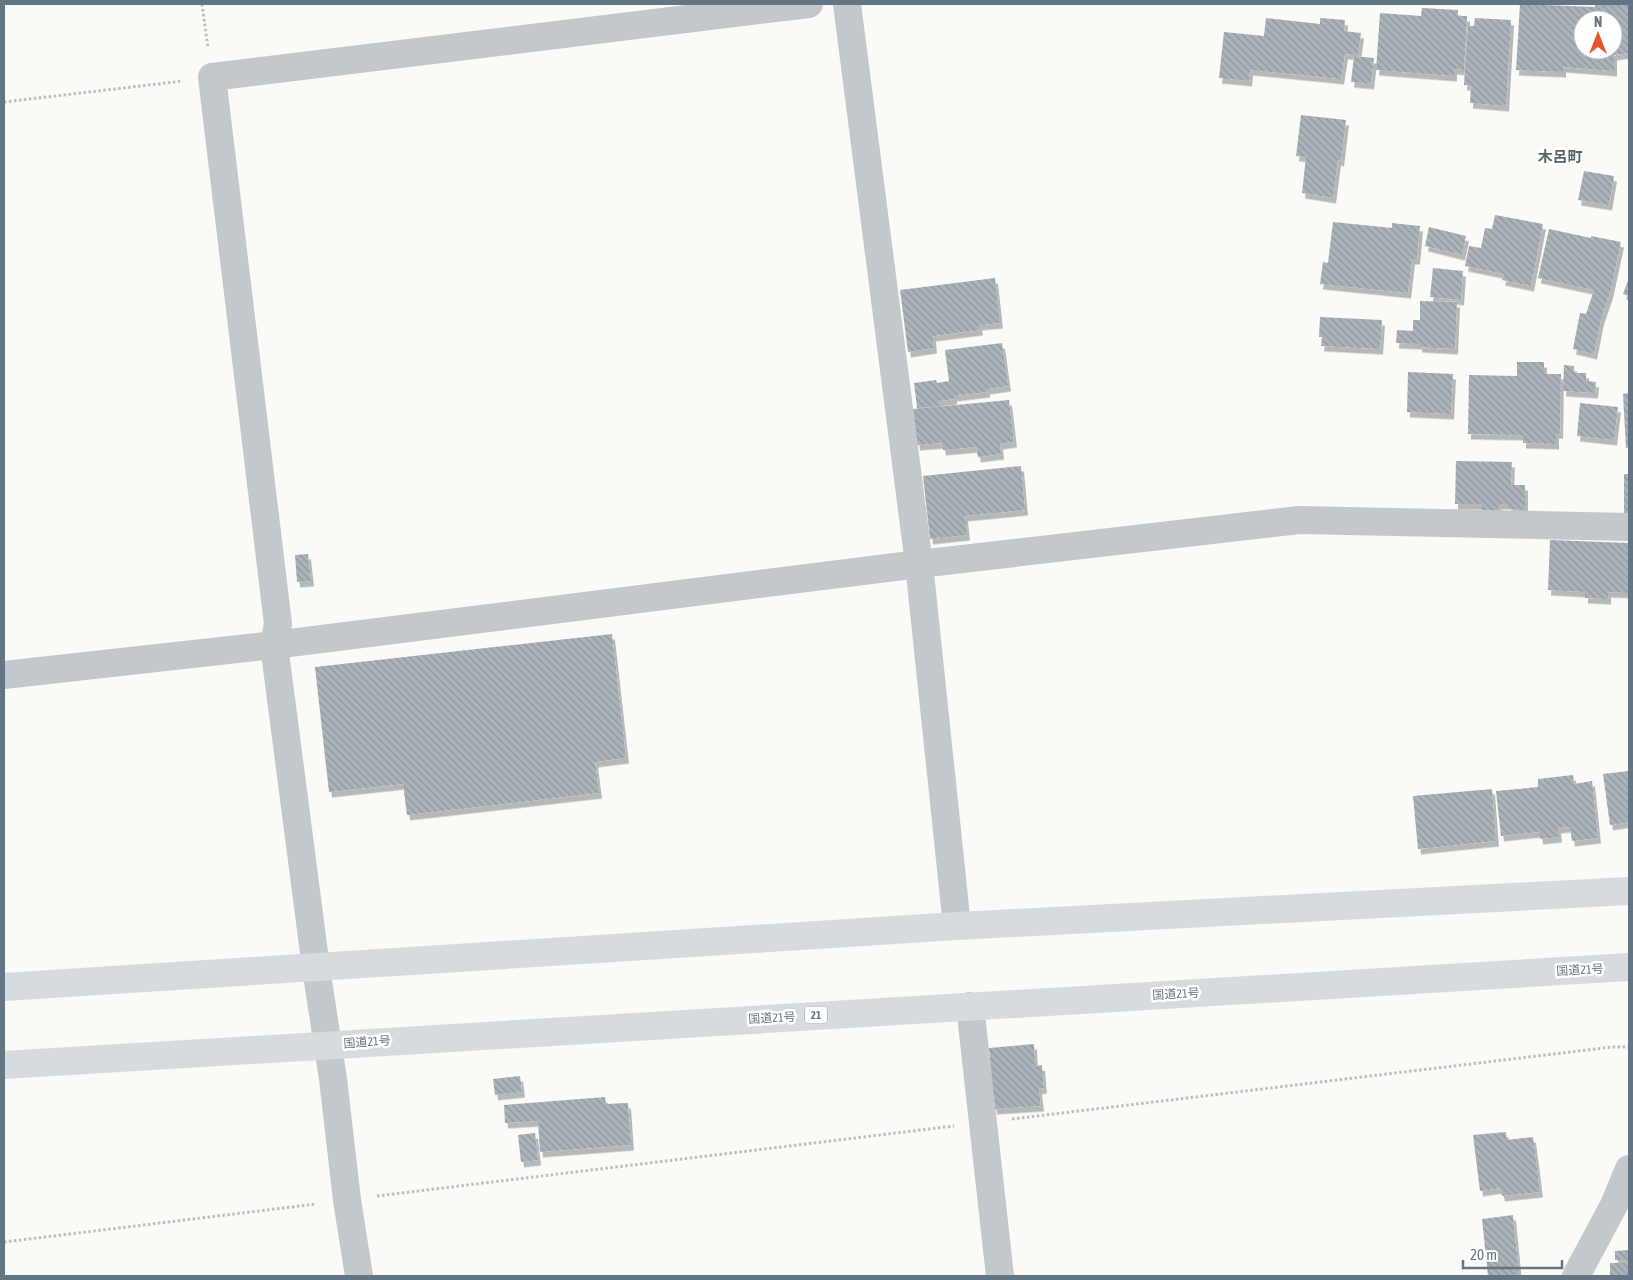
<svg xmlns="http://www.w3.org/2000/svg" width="1633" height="1280" viewBox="0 0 1633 1280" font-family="'Asap Condensed','Noto Sans JP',sans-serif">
<defs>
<pattern id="building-back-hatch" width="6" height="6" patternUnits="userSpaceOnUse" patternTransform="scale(1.25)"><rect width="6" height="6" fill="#aab3b9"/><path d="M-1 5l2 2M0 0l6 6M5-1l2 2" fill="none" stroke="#8e969c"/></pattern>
<filter id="shadow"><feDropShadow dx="3" dy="5.5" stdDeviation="0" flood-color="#0004"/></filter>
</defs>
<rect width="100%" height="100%" fill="#fafaf7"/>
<path fill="url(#building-back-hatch)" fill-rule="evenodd" filter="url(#shadow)" d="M1520,4L1595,7V4H1629V53L1614,55V71L1563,67V72L1516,70ZM1583,20H1613V50H1583Z
M1422,8L1458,10V16H1467L1464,70L1454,69V76L1376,70L1380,13L1421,16Z
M1266,18L1320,24V18L1345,20L1344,31L1361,33L1358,55L1345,54L1341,79L1250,70L1249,81L1219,78L1224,32L1264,36Z
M1475,18L1511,20L1506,106L1470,103L1471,85H1464L1468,26H1474Z
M1354,56L1374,58L1371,84L1351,82Z
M1301,115L1346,120L1341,161L1338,160L1333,198L1302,193L1306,157L1296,156Z
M1584,171L1614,176L1609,205L1578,200Z
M1495,215L1543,224L1531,286L1502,280L1504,274L1465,266L1469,246L1481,248L1485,228L1492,229Z
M1333,222L1392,228V223L1420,226L1417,259H1412L1408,293L1320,284L1323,262L1328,263Z
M1429,227L1466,236L1462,255L1425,246Z
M1549,229L1591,238V236L1621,242L1610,293L1601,319L1594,354L1573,349L1580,313L1586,314L1594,290L1538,278Z
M1433,268L1463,271L1461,300L1430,297Z
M995,278L1000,323L979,325L980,330L933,336L934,348L908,352L900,290Z
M1629,278V296L1623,294Z
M1420,301L1457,302L1455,349L1419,347V344L1396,343L1397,330L1413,331V320H1420Z
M1320,317L1382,320L1380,349L1321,346L1322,337H1319Z
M1002,343L1008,386L987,389V392L954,396V399L939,401L940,406L917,408L914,383L936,380L937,383L949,381L945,350Z
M1517,362H1544V374H1561L1560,433H1556V444L1523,443V435L1468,434L1469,375L1517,376Z
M1564,365L1574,366V373H1586V381L1596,382L1595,393L1563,391Z
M1408,372L1453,374L1451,414L1407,412Z
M1629,393V447L1626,448L1623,394Z
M1009,400L1014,442L1000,444L1001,454L978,457L976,447L943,450L942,443L917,445L913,409Z
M1580,403L1618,407L1614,440L1577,436Z
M1456,461L1512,462L1511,485H1525V510L1508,509V504H1498V510H1482V504H1455Z
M1021,466L1025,510L965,516L967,535L930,539L923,476Z
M1624,474H1629V517H1624Z
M1550,540L1629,543V593L1608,592V599L1585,598V592L1548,590Z
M308,554L311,581L297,582L295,555Z
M612,634L626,758L595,762L599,793L407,815L403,784L329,792L315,667Z
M1629,771V822L1610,825L1603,774Z
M1573,775L1574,784L1592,781L1598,838L1572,841L1570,827L1558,828L1559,837L1540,839L1539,832L1501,836L1496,791L1538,787V779Z
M1492,789L1496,841L1418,849L1413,796Z
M1034,1044L1035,1066L1042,1065L1044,1088L1039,1089L1041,1106L994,1109L989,1048Z
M520,1076L522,1092L495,1095L493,1079Z
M605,1097L606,1104L628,1103L631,1145L540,1152L538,1121L505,1123L504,1105Z
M1506,1132L1507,1140L1533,1137L1540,1192L1502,1196L1500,1188L1480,1191L1473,1135Z
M535,1133L538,1160L521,1162L518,1135Z
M1513,1215L1519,1276H1488L1482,1219Z
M1629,1250V1260H1615V1251Z
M1610,1263H1629V1276H1610Z"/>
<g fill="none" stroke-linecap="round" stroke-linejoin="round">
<path stroke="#bbbfc2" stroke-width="3" stroke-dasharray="2.5 2.5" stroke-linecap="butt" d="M202,4L208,48
M4,102L183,81
M1012,1119L1612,1047H1629
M377,1196L954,1126
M4,1242L316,1204"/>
<path stroke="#c3c8cc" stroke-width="28" d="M847,4L919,564L957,926
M4,675L274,645L919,564L1299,520L1629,527
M970,1006L1000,1276
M359,1276L347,1200L333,1079L316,968L274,645L278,624L212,77L809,4
M1576,1276L1614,1205L1629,1169"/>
<path stroke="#d6dbdf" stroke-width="28" d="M4,987L957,926L1629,891
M4,1065L1629,967"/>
</g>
<g text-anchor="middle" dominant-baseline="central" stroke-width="5" stroke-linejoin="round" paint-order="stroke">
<rect fill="#fff" stroke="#929fa8" stroke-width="1" x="805" y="1006.5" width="22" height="17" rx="4"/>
<g font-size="11" font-weight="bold" fill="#647683">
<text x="816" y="1015">21</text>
</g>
<g font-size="12" fill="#647683" stroke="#fff">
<text transform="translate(1580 970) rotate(-3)">国道21号</text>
<text transform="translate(1176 994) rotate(-3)">国道21号</text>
<text transform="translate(772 1018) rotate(-3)">国道21号</text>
<text transform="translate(367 1042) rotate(-4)">国道21号</text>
</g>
<g font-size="15" font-weight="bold" fill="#56646e" stroke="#fff">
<text x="1560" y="156">木呂町</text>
</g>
</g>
<rect width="1633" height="1280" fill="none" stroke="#647683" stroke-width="10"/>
<g transform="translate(1598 35)"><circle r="24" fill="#ffffff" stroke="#c1c8cd"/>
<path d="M0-4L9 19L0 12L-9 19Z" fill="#e5542c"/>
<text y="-8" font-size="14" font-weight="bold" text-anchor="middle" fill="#647683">N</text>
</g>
<path d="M1463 1260v8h99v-8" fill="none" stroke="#647683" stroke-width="2.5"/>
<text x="1470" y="1260" font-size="15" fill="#647683" stroke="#ffffff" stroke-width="4" paint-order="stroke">20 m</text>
</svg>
